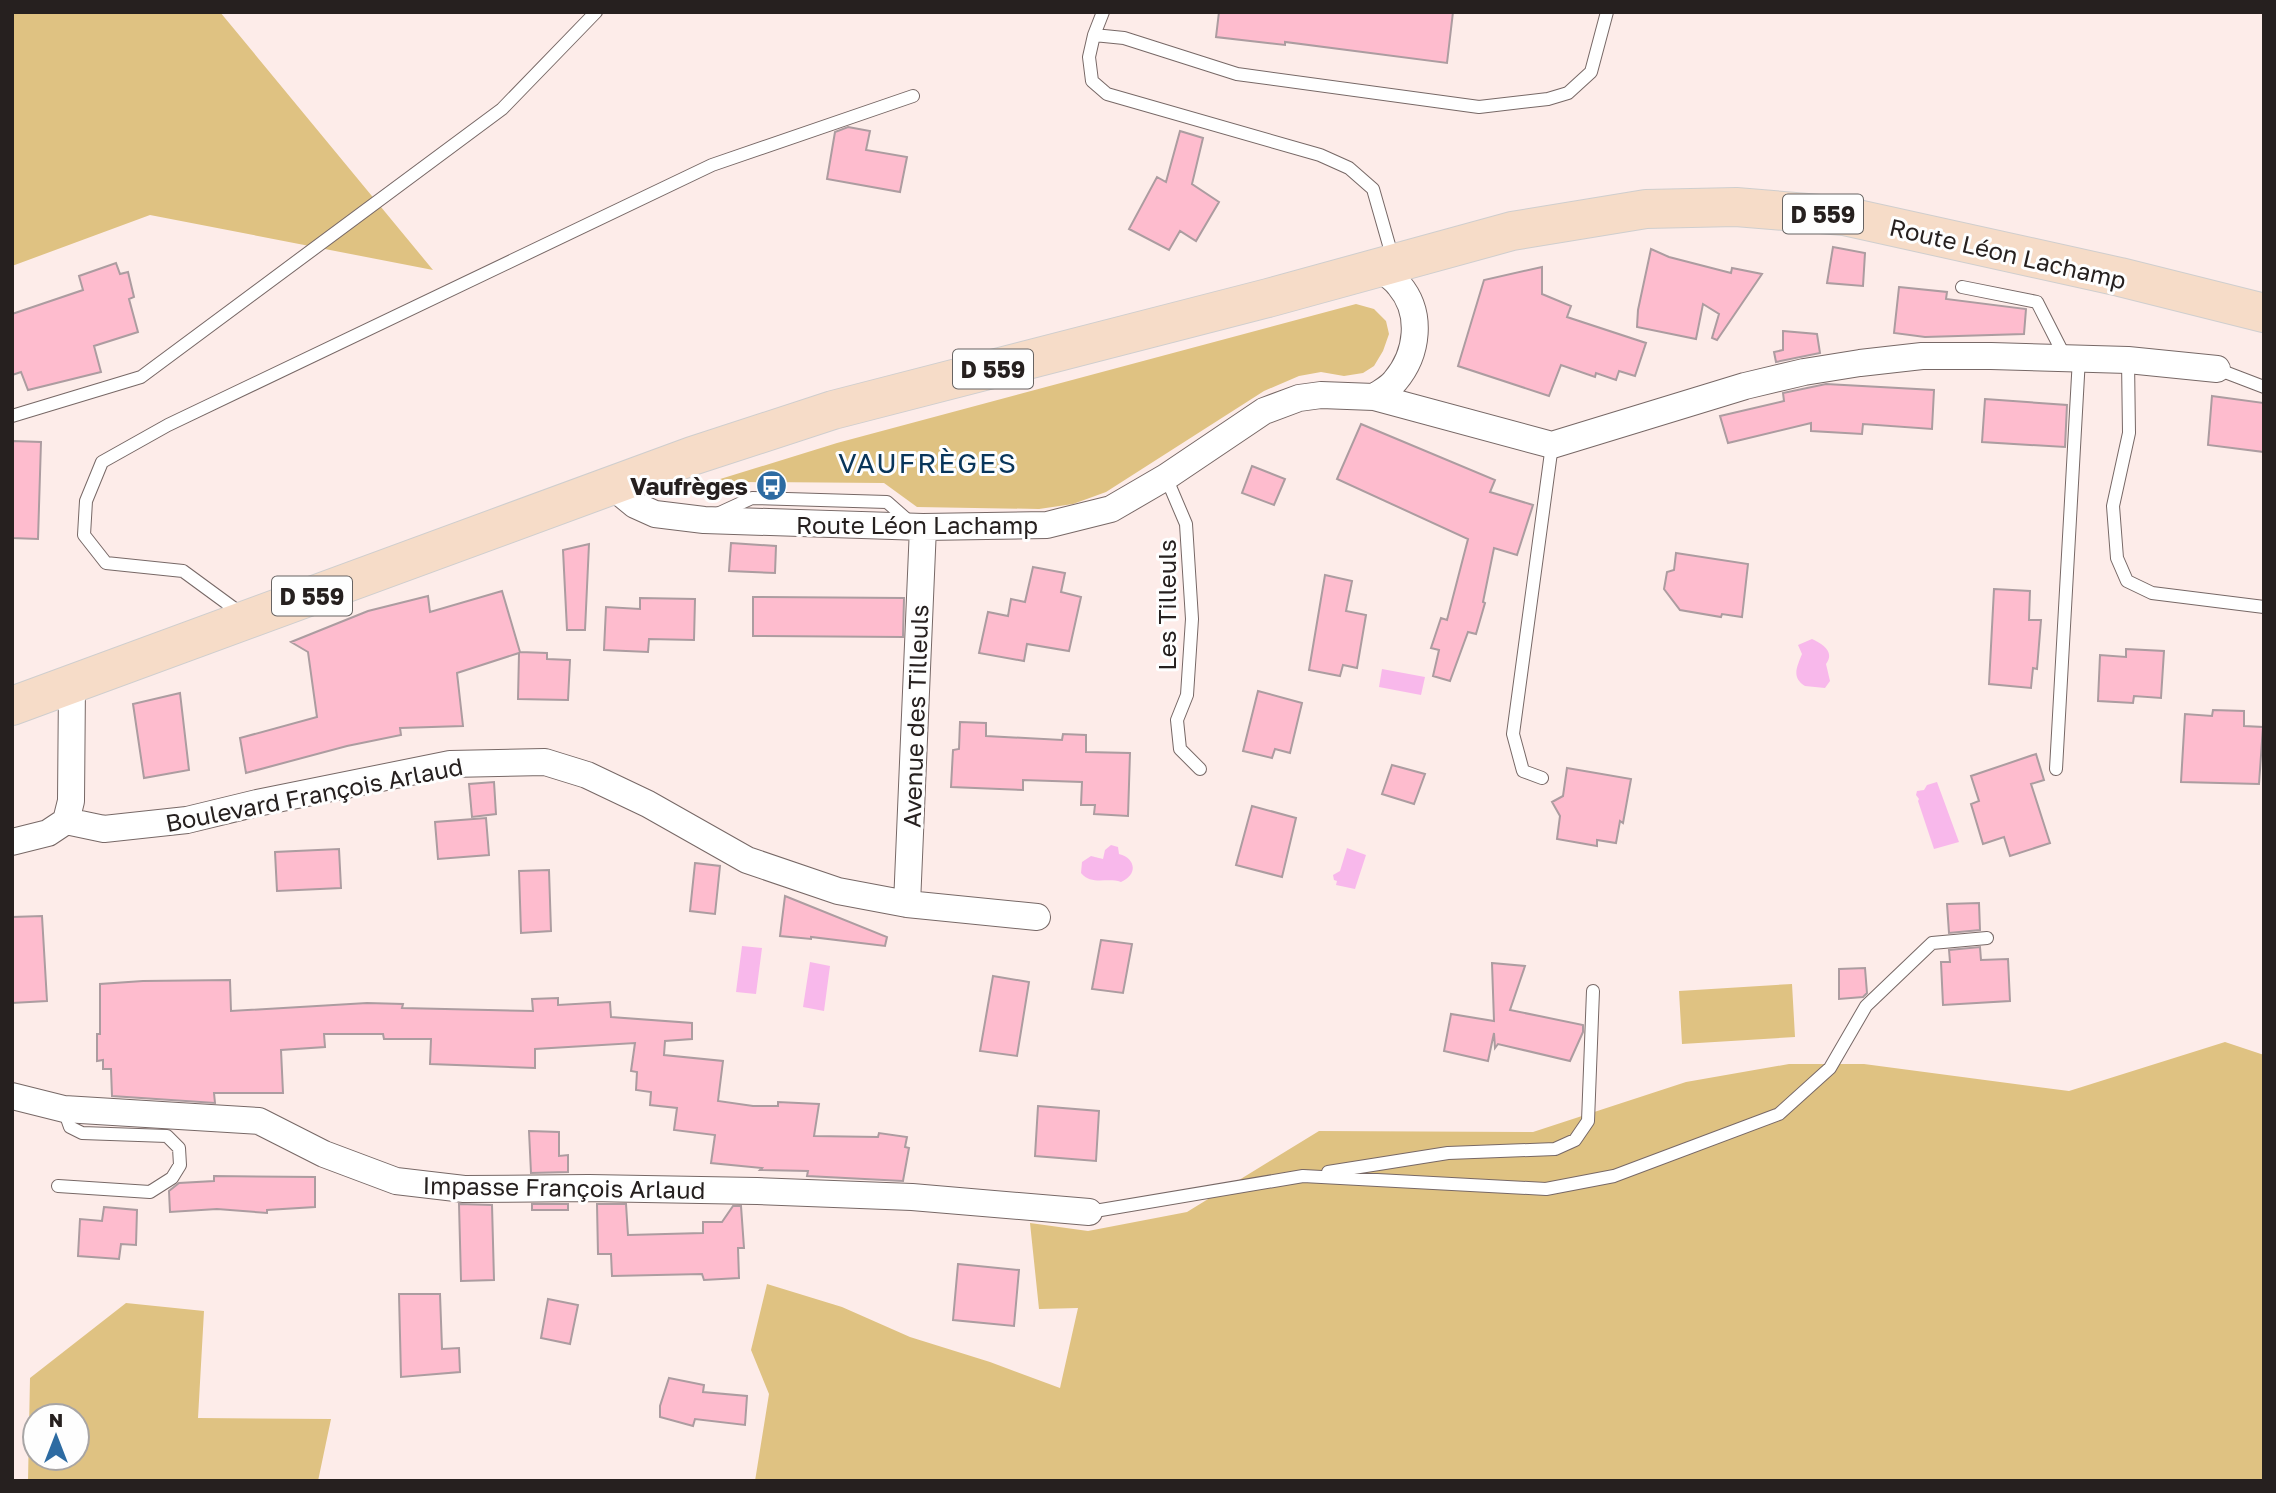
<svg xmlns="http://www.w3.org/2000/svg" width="2276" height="1493" viewBox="0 0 2276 1493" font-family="'Golos Text',sans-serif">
<rect width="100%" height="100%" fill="#fdece9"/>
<path fill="#dfc282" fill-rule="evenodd" d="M12,12H220L433,270L150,215L12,266Z
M1356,304L1374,309L1386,321L1389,334L1383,351L1374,366L1363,373L1344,376L1321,372L1299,376L1264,391L1106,492L1073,504L1039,509L917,507L884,483L745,482L713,490L710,485L717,480L837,443Z
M1792,984L1795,1037L1682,1044L1679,991Z
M2225,1042L2264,1055V1481H755L769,1394L751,1350L767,1284L842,1307L910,1337L990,1362L1060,1388L1078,1308L1039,1309L1030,1223L1088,1231L1187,1212L1319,1131L1533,1132L1686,1082L1789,1064H1864L2069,1091Z
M126,1303L204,1311L198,1418L331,1419L318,1481H28L30,1378ZM77,1416V1458H35V1416Z"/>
<path fill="#f8b8eb" d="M1812,639C1823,644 1835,652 1826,664L1830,681L1825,688L1805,686C1791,677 1797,667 1802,654L1798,645Z
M1382,669L1425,677L1421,695L1379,687Z
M1937,782L1959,842L1934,849L1918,801L1919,799L1916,795L1917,791L1924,790L1927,785Z
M1111,845L1118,847L1119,854C1136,858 1138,875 1121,882C1107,877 1092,886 1081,873L1082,862L1091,856L1103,859L1105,850Z
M1347,848L1366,855L1355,889L1336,885L1337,881L1334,880L1333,875L1340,871Z
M742,946L762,948L756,994L736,992Z
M810,962L830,966L824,1011L803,1007Z"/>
<path fill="#febcce" stroke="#ac9ca0" stroke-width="2" d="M1219,12H1453L1447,63L1285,42V45L1216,37Z
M848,127L870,131L866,150L907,157L900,192L827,179L835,132Z
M1180,131L1203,138L1192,184L1219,202L1196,241L1180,231L1169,250L1129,229L1157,177L1166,182Z
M1833,247L1865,253L1863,286L1827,283Z
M1651,249L1669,257L1731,273L1732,268L1762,274L1717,340L1712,338L1719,314L1703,304L1696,339L1637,327L1638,310Z
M116,263L120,274L128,272L134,297L129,299L138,332L94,346L101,372L28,390L21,372L12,375V314L83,290L79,276Z
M1542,267V294L1571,306L1567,317L1646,343L1635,376L1619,371L1616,380L1596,373L1595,377L1561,365L1549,396L1458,366L1484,280Z
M1899,287L1947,292L1946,299L2026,309L2024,334L1925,337L1894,333Z
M1783,331L1817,334L1820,353L1776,362L1774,352L1783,350Z
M1826,384L1934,390L1932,429L1863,424L1862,434L1811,431V423L1728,443L1720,416L1784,401L1783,393Z
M2212,396L2264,403V452L2208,445Z
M1985,399L2067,405L2065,447L1982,442Z
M1361,424L1495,480L1490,492L1533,505L1517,555L1494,548L1483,602L1485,603L1476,634L1468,632L1450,681L1433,676L1439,650L1431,648L1441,618L1447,620L1468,539L1337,479Z
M12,441L41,442L38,539L12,538Z
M1252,466L1285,479L1274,505L1242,493Z
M731,543L776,546L775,573L729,571Z
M589,544L585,630H567L563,550Z
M1676,553L1748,564L1742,617L1722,614L1721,617L1680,610L1664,589L1667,572L1674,570Z
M1033,567L1065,573L1061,592L1081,597L1069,651L1027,644L1024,661L979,653L988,612L1008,616L1011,599L1025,602Z
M1325,575L1352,581L1346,611L1366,615L1357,668L1343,665L1340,676L1309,670Z
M1994,589L2030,591L2029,620H2041L2037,669L2033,668L2031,688L1989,684Z
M502,591L520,652L547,653V659L570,660L568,700L518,699L519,653L457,673L463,726L400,728L401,735L347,746L246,773L240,738L317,717L308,652L291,642L368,611L428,596L430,612Z
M753,597L904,598L903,637L753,636Z
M640,598L695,599L694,640L649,639L648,652L604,650L606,607L640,609Z
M2126,649L2164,651L2161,698L2134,696L2133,703L2098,701L2100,655L2126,657Z
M1258,691L1302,703L1290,753L1275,749L1272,758L1243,751Z
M180,693L189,770L144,778L133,704Z
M2213,710L2244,711V726L2263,727L2259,784L2181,782L2185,714L2212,716Z
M960,722L986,723V736L1062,740L1063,734L1086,735V752L1130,753L1128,816L1094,814L1095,805H1081L1082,782L1023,780V790L951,787L953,750L959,749Z
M2036,754L2044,780L2031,784L2050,843L2010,856L2004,837L1983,844L1971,804L1979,801L1971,776Z
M1392,765L1425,774L1414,804L1382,794Z
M1567,768L1631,779L1623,823L1620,821L1616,843L1597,840V846L1557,839L1560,816L1552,802L1563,796Z
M494,782L496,814L472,817L469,784Z
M1252,806L1296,818L1282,877L1236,865Z
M486,818L489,855L438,859L435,822Z
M339,849L341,888L277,891L275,852Z
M695,863L720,866L715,914L690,911Z
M549,870L551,931L521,933L519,871Z
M785,896L887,937L885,946L811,937V939L780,936Z
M1979,903L1980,930L1949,933L1947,904Z
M42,916L47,1001L12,1003V917Z
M1101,940L1132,944L1123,993L1092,989Z
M1980,947L1981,960L2008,959L2010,1001L1943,1005L1941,962H1950L1949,950Z
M1492,963L1525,966L1510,1010L1583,1025V1032L1570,1061L1498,1044L1495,1048L1494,1033L1488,1061L1444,1051L1451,1014L1494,1021Z
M1865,968L1867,993L1863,997L1839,999V969Z
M993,976L1029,982L1017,1056L980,1051Z
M230,980L231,1011L367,1003L403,1004L402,1008L533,1011L532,999L558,998V1005L610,1002L611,1017L692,1023V1039L665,1041L664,1055L723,1061L718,1101L753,1106H778V1102L819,1104L814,1136L878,1137L879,1133L907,1137L905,1147L909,1148L903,1181L807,1176L808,1171L760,1170L762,1168L711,1163L715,1135L674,1130L677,1108L650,1105L651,1092L636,1090L637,1072L631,1071L635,1043L535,1049V1068L430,1064L431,1039H384L383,1034H324L325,1047L281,1050L283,1093H214L215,1103L112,1096L111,1069H103V1060L97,1061V1034H100V984L143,981Z
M1038,1106L1099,1111L1096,1161L1035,1156Z
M529,1131L559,1132V1156L568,1155V1172L531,1173Z
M214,1176L315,1177V1207L267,1210V1213L217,1209L170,1212L169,1191L179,1183L214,1181Z
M459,1204L492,1205L494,1280L461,1281Z
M532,1204H568V1210H532Z
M597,1204H626L628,1235L703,1233V1222H722L733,1206H741L744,1248H738L739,1278L704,1280L702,1274L612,1276L611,1254H598Z
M104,1207L137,1210L136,1245L121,1244L119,1259L78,1256L80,1219L102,1221Z
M958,1264L1019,1270L1014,1326L953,1320Z
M399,1294H440L442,1349L459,1348L460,1372L401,1377Z
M548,1299L578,1305L570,1344L541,1338Z
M669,1378L704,1385L703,1392L747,1396L745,1425L695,1419L693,1426L660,1417V1406Z"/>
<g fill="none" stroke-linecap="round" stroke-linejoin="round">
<defs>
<path id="service" d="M1094,35L1103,12
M1393,259L1373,189L1349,168L1320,155L1107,94L1092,81L1089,57L1094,35L1124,38L1237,74L1479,107L1548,99L1568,93L1591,72L1607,12
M1962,287L2037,302L2065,357
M2128,360L2129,433L2113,506L2117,558L2127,581L2152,593L2264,607
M2217,369L2264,387
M12,416L141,377L502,109L596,12
M1166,477L1186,524L1192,619L1187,695L1177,720L1180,749L1200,769
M715,515L752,498L887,502L912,524
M243,615L183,571L106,563L84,535L86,501L102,462L168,425L712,165L913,96
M2056,769L2079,358
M1542,778L1523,771L1513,734L1552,445
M1328,1172L1448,1153L1555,1149L1575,1140L1588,1121L1593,991
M58,1186L150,1192L172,1178L180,1165L179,1148L167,1136L82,1133L70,1127L64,1110
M1089,1212L1303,1176L1546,1189L1614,1176L1779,1114L1830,1068L1866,1006L1932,943L1987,938"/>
<path id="minor" d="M1374,397C1381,392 1390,388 1395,381C1418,354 1423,313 1399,285C1394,278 1385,273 1378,267
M612,486L635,505L655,514L704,520L923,527L1047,525L1111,509L1166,477L1264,411L1299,398L1321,395L1374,397L1552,445L1745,386L1804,372L1860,363L1922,356H1991L2128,360L2217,369
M66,821L104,829L187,820L257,803L450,764L545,762L587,775L648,804L747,860L838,891L907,904L1037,917
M12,842L48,833L66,821L71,801L72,684
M907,904L923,527
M12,1096L64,1109L259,1121L324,1154L396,1181L464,1189L589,1188L757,1191L912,1197L1089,1212"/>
<path id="primary" d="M12,706L692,456L833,410L1268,298L1512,231L1646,209L1736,207L1844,216L2120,277L2264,313"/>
</defs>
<use href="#service" stroke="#776866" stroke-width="14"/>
<use href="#minor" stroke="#776866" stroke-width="28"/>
<use href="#primary" stroke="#cfcece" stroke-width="40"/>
<use href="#service" stroke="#fff" stroke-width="12"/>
<use href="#minor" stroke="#fff" stroke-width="26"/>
<use href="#primary" stroke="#f6dcc8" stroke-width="38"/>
</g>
<defs>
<symbol id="bus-disc" viewBox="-11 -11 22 22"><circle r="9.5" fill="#2d6ba2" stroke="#fefefe"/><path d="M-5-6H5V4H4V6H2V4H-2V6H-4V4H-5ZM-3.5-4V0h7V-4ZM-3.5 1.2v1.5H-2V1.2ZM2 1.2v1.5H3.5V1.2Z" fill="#fff"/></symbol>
</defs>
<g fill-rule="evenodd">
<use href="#bus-disc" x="754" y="468" width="35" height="35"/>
</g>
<g text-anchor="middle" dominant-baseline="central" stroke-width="6" stroke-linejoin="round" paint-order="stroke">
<g fill="#fefefe" stroke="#676362" stroke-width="2">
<rect x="1783" y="194.5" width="80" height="39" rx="5"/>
<rect x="953" y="349.5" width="80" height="39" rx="5"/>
<rect x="272" y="576.5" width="80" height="39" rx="5"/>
</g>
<g font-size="23" font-weight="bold" fill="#26201f">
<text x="1823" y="214">D 559</text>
<text x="993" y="369">D 559</text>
<text x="312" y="596">D 559</text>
</g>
<g font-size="24" fill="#26201f" stroke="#fefefe">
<text transform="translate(2008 253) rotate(13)">Route Léon Lachamp</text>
<text x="917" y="524">Route Léon Lachamp</text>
<text transform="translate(1166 605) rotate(-90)">Les Tilleuls</text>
<text transform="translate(915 716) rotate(-88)">Avenue des Tilleuls</text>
<text transform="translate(314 794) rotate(-11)">Boulevard François Arlaud</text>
<text transform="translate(564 1187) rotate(1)">Impasse François Arlaud</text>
</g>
<g font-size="24" font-weight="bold" fill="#26201f" stroke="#fefefe" text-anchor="end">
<text x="748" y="485">Vaufrèges</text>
</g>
<g font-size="28" letter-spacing="2" fill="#08355a" stroke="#fefefe">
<text x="928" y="462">VAUFRÈGES</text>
</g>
</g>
<rect width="2276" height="1493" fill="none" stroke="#26201f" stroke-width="28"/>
<g transform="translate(56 1437)"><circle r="33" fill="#fefefe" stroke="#a8a5a5" stroke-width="2"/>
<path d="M0-5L12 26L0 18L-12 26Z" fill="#2d6ba2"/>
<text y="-10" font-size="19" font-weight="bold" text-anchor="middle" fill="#26201f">N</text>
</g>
</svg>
